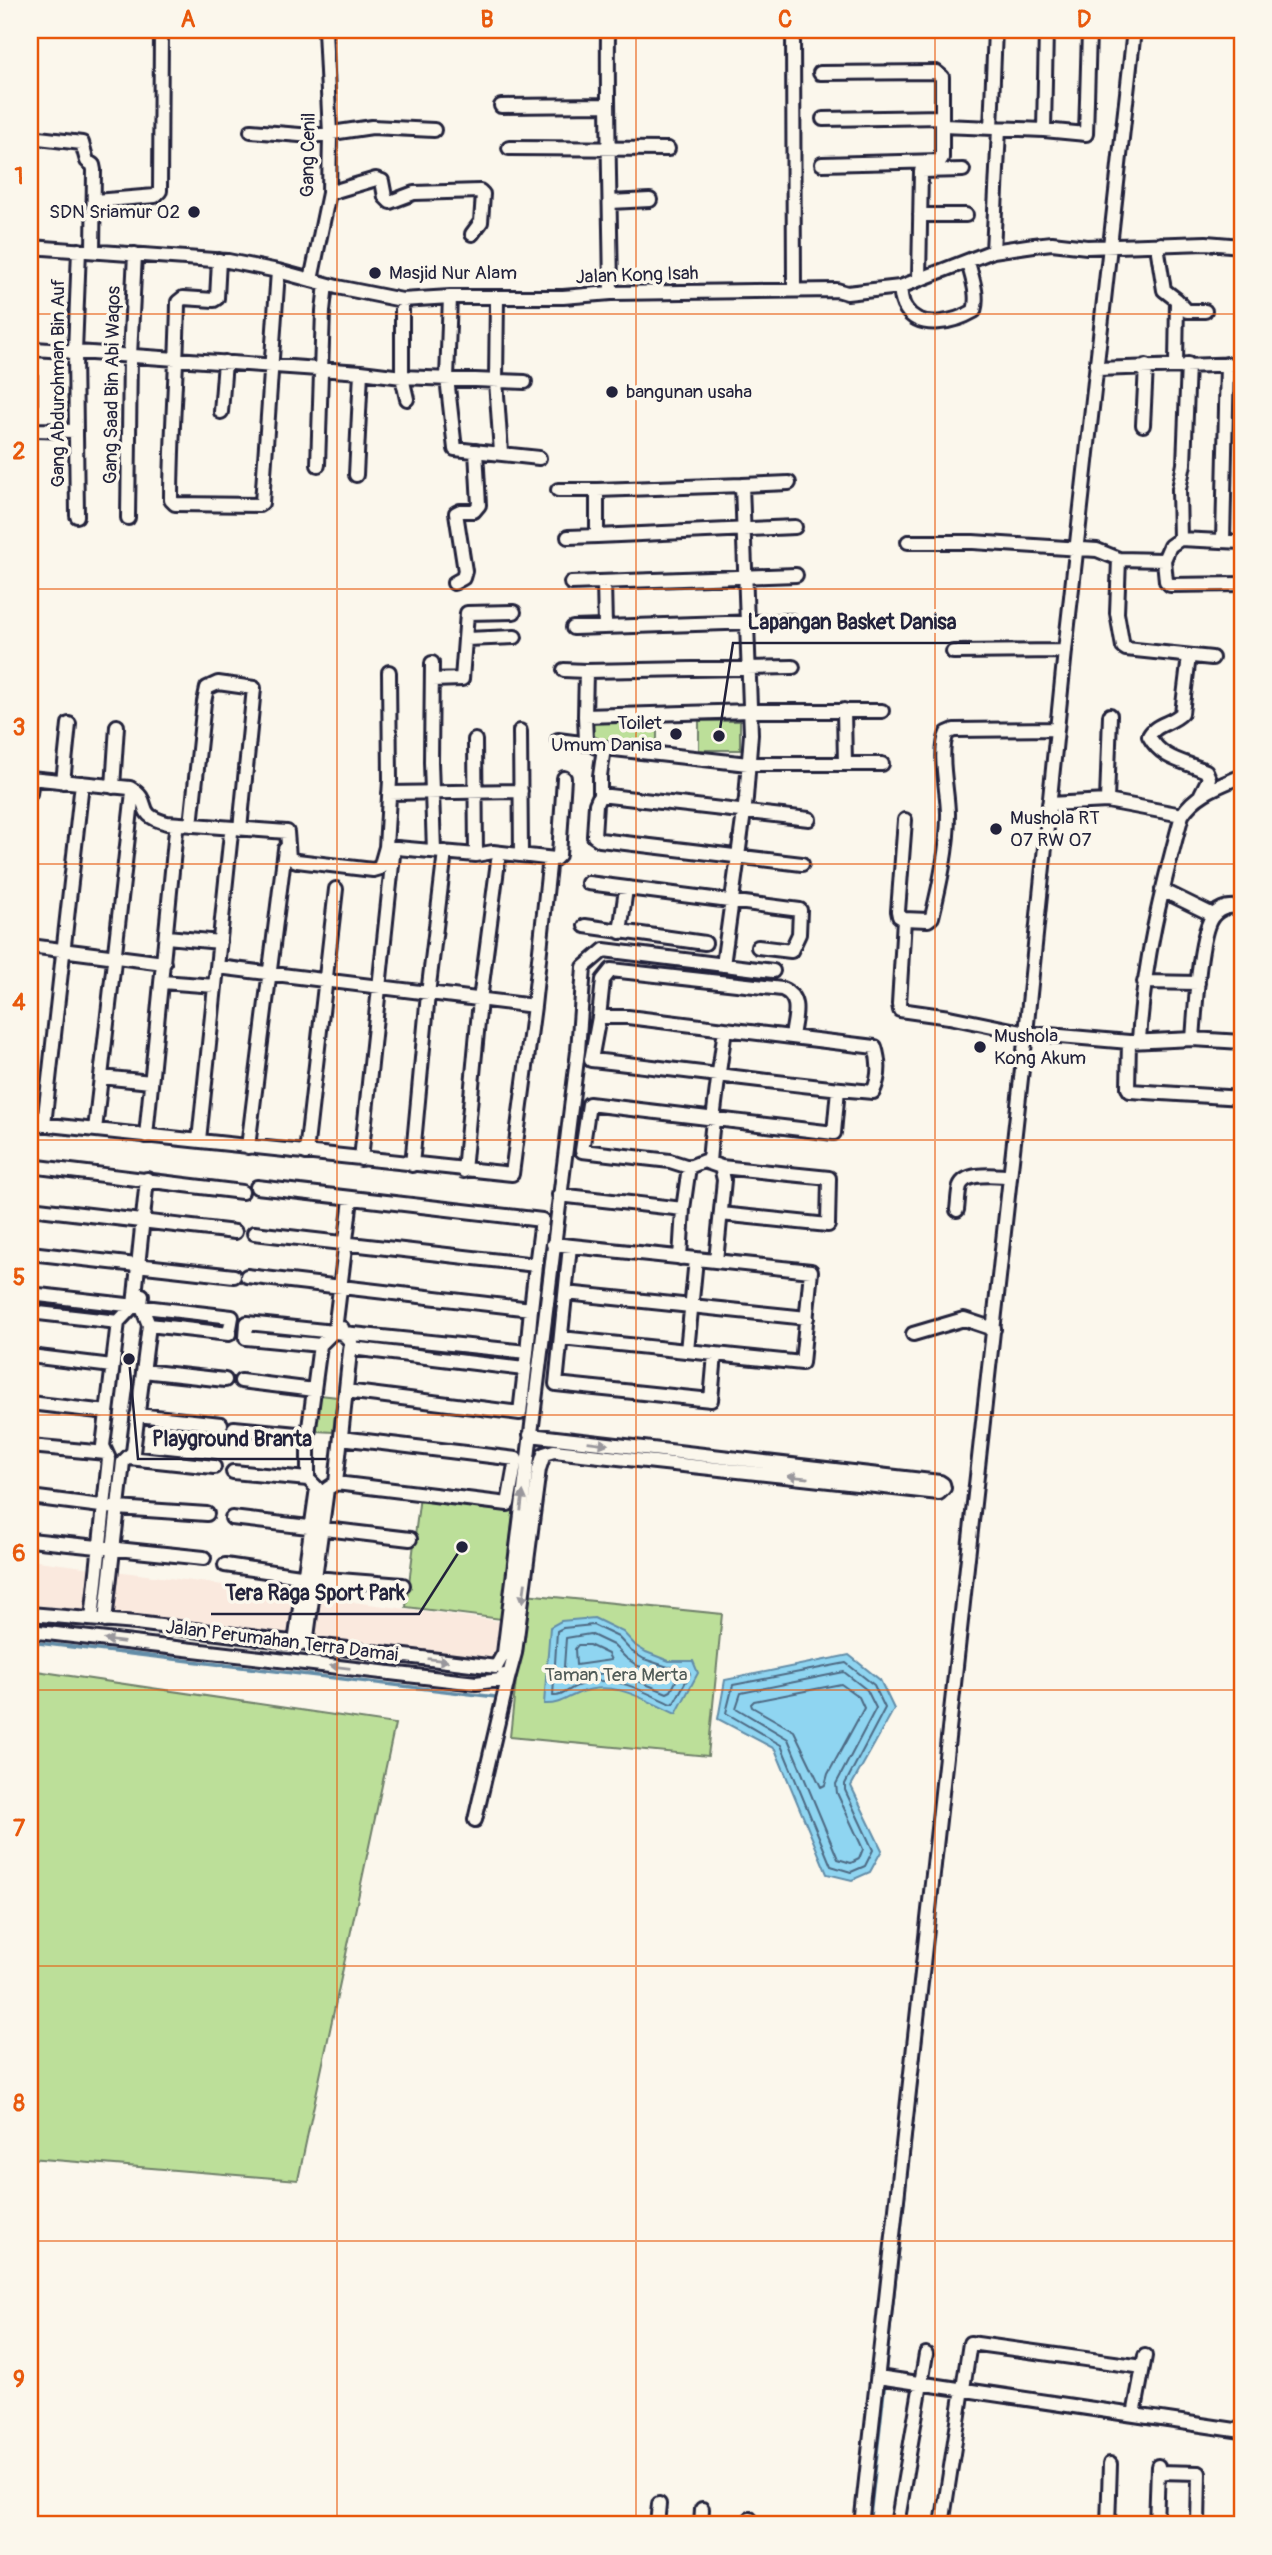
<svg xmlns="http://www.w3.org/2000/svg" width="1272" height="2555" viewBox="0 0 1272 2555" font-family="Pangolin,sans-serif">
<rect width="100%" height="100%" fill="#fbf7ec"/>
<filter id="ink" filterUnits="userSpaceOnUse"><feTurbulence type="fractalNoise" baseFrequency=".0143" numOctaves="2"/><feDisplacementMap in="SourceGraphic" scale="14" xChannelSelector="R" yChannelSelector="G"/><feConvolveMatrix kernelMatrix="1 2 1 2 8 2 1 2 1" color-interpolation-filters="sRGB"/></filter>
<g filter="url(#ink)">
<path fill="#fae9de" d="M30,1560L500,1621L493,1662L30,1604Z"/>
<path fill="#bcdf99" stroke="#6f806a" stroke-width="2" d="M657,720V750L590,741V722Z
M699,721H740V750H699Z
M320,1395L337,1397L333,1432L316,1431Z
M420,1496L514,1508L501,1619L406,1607Z
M525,1594L722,1614L708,1756L510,1737Z
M30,1670L395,1724L298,2180L30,2158Z"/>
<path fill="#8fd5f1" stroke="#638da8" stroke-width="2" d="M594,1618L623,1632L636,1646L646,1652L669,1661H693L698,1673L676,1714C646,1701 613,1678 579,1693C566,1698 559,1705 544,1704L550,1627L561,1621Z
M849,1655L880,1680L894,1709L851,1786L882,1850L870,1872L852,1880L827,1874L775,1749L718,1719L725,1680Z"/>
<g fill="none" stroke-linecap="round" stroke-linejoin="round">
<path stroke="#4e6a84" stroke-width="2" d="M593,1625L618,1637L631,1651L644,1659L668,1667L688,1669L690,1674L674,1703L671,1704C640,1690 612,1672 577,1686C568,1689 563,1697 553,1696L557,1631L563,1628Z
M590,1634L613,1645L626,1658L638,1666L675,1677L676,1681L671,1691L667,1693L617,1672L578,1676L563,1681L566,1638Z
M578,1645H589L608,1654L611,1660L576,1665L575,1649Z
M846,1663L874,1685L885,1708L845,1784V1790L873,1850L865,1866L851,1872L831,1866L781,1745L726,1713L733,1685Z
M844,1672L867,1690L876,1708L836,1784L837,1793L863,1849L859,1859L851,1863L838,1859L788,1739L736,1708L741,1693Z
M841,1684L859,1697L864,1708L828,1774L825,1785L821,1787L794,1731L752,1707L751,1704L754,1701Z"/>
<path stroke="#638da8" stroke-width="3.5" d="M30,1642L496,1697
M885,2374C924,2020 965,1667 1001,1314
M869,2525L885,2381"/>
<defs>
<path id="minor" d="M608,30C607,117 610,205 611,293
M793,30L794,290
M820,73L936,72L942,77V158L940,161L822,164
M501,106L607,105
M823,119L942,117
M942,126L1044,130L1046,30
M991,128L995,30
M1044,130L1086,134L1089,32
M251,131L312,136L372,127L434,130
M30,137L82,143L87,161L93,165L94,170L93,251
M509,148L668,149
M329,193L376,179L382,181L385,197L390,202L414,193L480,191L483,194L481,222L472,234
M95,201L155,196L160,191L161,30
M610,202L650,200
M920,215H966
M1161,244L1158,252L1164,290L1177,300
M30,247L228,261L278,271L337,287L402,300L450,297H563L611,293L837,290L847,293L900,287L993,251L1034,245L1052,243L1087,247L1206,243L1242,246
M993,251L999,129
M219,260L217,298L214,300L183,298L178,302C177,368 171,434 171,500L175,504L259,505L262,503L278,271
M919,279L921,171L963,170
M311,280L329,193L330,134L325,30
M900,287C901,294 901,303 906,309C920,331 955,322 974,311C979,295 972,278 968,262
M450,297L447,378L455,449L539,458
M497,297L496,381L501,452
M402,300V377L407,399
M1176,364L1177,300L1187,311H1205
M1097,369L1242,364
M30,404V352L35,349L361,372L402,377L525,382
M221,412L225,362
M30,424L34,430L75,431
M1143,425L1146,366
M318,465L323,311L326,284
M356,475L361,372
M742,485L789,483
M558,490H597
M77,516L75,351L79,250
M128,518L130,356L135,254
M568,537L597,536
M1180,539L1179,489L1184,464L1188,364
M1223,540L1227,364
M908,542H973L1097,550L1119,559L1164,560L1166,581L1170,585L1242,584
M1119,559L1117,613L1123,647L1126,649L1212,658
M1164,560L1170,546L1180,539L1242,542
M604,582L605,627
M454,583L463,578L465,571L456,513L460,511H474L479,505L476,451
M571,583L796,575
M573,628L791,621
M466,639L515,637
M953,652L1065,651
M1189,656L1182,713C1172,724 1156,723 1149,736C1162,760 1184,761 1206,771L1209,778L1201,794
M432,663L431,762L434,851
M793,667L586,671L585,716L750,711H882
M564,670L586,671
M432,680L462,679L467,613L514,612
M844,710L845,764
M585,716L586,741L596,747L748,764H882
M520,731L521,854
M475,740L476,855
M558,740L589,744
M604,748L600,776V795L809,819
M30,778L130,788L133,792L95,1130
M63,782L69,724
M113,787L117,726
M130,788C155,802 132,814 167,823L287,832L289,858L297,861L373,870L380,868L386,847L476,855L493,852L555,859L559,855L564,778
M389,793L521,791
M30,794L32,778
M600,795L596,804L594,836L600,840L802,864
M1107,801L1110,715
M1049,804L1107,801L1182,815
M905,820L898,911L899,916L904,919L899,1004L900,1010L949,1017L1026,1033L1129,1042L1193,1039L1242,1042
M191,825L204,702L207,688L218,683L254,688L240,829
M386,847L390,780L389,672
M588,883L800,910L799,934L791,951L758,947
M1162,890L1213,915
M904,919L928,920L932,917C940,884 948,848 948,814C948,791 938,754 947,733L954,730L1057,729
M585,926L705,943
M620,932L626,889
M167,937L220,942
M30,946L164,963
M723,965L746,798L751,734L742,485L597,490V536L795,527
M218,967L534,1006
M162,982L215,986
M1144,982L1198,983
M599,1017L603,980L611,970L782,989C803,998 794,1018 792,1037
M1193,1039C1195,1015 1199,931 1213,916C1221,906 1231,906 1242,907
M1139,1040C1144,960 1161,892 1182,815C1196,793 1219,786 1242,776
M1129,1042L1128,1088L1130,1091L1242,1098
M101,1077L151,1082
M30,1123L512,1174L534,1006L549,866
M44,1125L82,783
M146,1136L176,830
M199,1140L231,833
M248,1147L285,849
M306,1153L336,889
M361,1159L393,855
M709,1163C712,1118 719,1073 725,1029L875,1047C880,1063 880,1077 873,1092C779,1084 685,1070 591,1060L599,1017H628L725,1029
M412,1165L428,994L445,852
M30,1166L242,1192
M689,1167L670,1161L582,1151L589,1104L834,1133L838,1089
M464,1171L480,1000L498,861
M257,1187L542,1220L536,1265
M559,1195L683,1209L680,1258
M30,1208L235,1232
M683,1209L689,1167L704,1161L721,1167L724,1180L716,1261
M957,1210C958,1203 958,1193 960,1186C966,1171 997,1176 1010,1176
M721,1214L828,1225L829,1178L721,1167
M254,1233L536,1265L531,1309
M553,1244L811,1271L802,1363L561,1338
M570,1246L556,1384L711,1400L715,1354
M30,1253L234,1276
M247,1276L531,1309L527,1352
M566,1293L807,1318
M30,1294L232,1317L229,1334L149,1325
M30,1312L118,1322
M913,1334L964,1319L994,1329
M320,1345L246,1338L247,1323L527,1352L520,1413L346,1391
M351,1348L524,1369
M687,1351L696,1259
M30,1356L112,1366
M143,1371L225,1380
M241,1381L314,1390
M30,1403L107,1412
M137,1415L221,1424
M234,1428L308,1435
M530,1435L940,1482L943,1484L944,1488L939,1493L554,1451L544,1454
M30,1446L106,1453
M129,1458L214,1467
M233,1472L308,1479
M336,1483L508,1504L516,1459L341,1438
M30,1497L117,1508L207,1514
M232,1518L410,1539
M30,1540L204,1558
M225,1565L314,1578L403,1585
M30,1614L136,1623L496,1667L504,1653L578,1051L584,967L604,950L773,971
M92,1619L109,1459L103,1446L118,1322L134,1305L147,1179
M105,1621L123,1462L133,1452L149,1325L141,1305L142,1295
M30,1631L476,1683L508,1679L515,1653L539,1469L544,1454
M295,1643L317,1488L308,1479V1435L320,1345L335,1330L351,1199
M306,1644L327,1489L336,1483L351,1342L341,1331L342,1328
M475,1820L508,1679L504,1675
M878,2377L1242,2431
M1134,2415L1145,2356
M1158,2472L1199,2473L1198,2525
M657,2525L659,2504
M701,2525L702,2509
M749,2525L750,2519
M861,2525L1026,1033L1065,651L1134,30
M897,2525L926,2354
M942,2525L970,2343L1143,2367
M1108,2525L1110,2464
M1156,2525L1158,2466"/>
</defs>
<use href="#minor" stroke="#22223b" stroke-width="18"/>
<use href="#minor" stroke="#fbf7ec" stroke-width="12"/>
</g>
<defs><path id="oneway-solid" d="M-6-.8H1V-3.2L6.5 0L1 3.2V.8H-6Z" transform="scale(1.75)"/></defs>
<g fill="#99979c">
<use href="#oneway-solid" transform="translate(598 1443) rotate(7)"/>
<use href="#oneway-solid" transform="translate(798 1477) rotate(-174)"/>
<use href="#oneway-solid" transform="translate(522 1501) rotate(-83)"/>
<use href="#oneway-solid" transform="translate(524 1593) rotate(98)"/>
<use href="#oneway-solid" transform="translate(114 1641) rotate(-173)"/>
<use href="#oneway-solid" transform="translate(438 1660) rotate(7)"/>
<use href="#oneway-solid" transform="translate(340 1667) rotate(-173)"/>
</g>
</g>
<path fill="none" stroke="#e8590c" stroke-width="2" stroke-opacity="0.55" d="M337,30V2525M636,30V2525M935,30V2525M30,314H1242M30,589H1242M30,864H1242M30,1140H1242M30,1415H1242M30,1690H1242M30,1966H1242M30,2241H1242"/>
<g fill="#22223b" stroke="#fbf7ec" stroke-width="2.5">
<circle cx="194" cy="212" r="7"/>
<circle cx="375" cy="273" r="7"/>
<circle cx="612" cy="392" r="7"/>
<circle cx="676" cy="734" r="7"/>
<circle cx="996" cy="829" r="7"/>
<circle cx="980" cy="1047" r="7"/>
</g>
<g text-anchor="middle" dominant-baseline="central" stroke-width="7" stroke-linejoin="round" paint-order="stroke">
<g font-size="19" fill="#22223b" stroke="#fbf7ec">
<text transform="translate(308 155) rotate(-89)">Gang Cenil</text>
<text transform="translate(637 275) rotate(-2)">Jalan Kong Isah</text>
<text transform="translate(58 383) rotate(-90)">Gang Abdurohman Bin Auf</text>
<text transform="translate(112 385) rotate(-89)">Gang Saad Bin Abi Waqos</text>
<text transform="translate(282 1641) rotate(7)">Jalan Perumahan Terra Damai</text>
</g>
<g font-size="19" fill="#22223b" stroke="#fbf7ec" text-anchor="start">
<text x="180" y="212" text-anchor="end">SDN Sriamur 02</text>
<text x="389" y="273">Masjid Nur Alam</text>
<text x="626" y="392">bangunan usaha</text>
<text x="662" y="723" text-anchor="end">Toilet<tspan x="662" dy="22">Umum Danisa</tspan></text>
<text x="1010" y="818">Mushola RT<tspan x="1010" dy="22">07 RW 07</tspan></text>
<text x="994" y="1036">Mushola<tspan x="994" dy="22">Kong Akum</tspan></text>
</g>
<g font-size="19" fill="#505b57" stroke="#fbf7ec">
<text x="616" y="1675">Taman Tera Merta</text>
</g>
</g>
<path fill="none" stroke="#22223b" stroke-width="2.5" d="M719 736L733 643H970M129 1359L138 1459H326M462 1547L419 1614H211"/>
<g fill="#22223b" stroke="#fbf7ec" stroke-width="2.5">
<circle cx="719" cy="736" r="7"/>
<circle cx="129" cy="1359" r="7"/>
<circle cx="462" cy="1547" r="7"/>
</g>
<g font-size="21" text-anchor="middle" font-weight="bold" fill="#22223b" stroke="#fbf7ec" stroke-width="7" stroke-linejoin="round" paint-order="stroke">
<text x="852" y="629">Lapangan Basket Danisa</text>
<text x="232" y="1446">Playground Branta</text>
<text x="315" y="1600">Tera Raga Sport Park</text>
</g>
<rect width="1272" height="2555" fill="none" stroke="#fbf7ec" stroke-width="77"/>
<rect x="38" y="38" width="1196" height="2478" fill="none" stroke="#e8590c" stroke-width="2.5"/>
<g font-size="23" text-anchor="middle" font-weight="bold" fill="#e8590c">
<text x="188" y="27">A</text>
<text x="487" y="27">B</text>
<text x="785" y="27">C</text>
<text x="1084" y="27">D</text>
<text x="19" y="184">1</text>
<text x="19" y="459">2</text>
<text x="19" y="735">3</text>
<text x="19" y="1010">4</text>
<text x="19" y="1285">5</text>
<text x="19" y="1561">6</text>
<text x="19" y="1836">7</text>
<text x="19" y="2111">8</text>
<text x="19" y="2387">9</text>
</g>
</svg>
